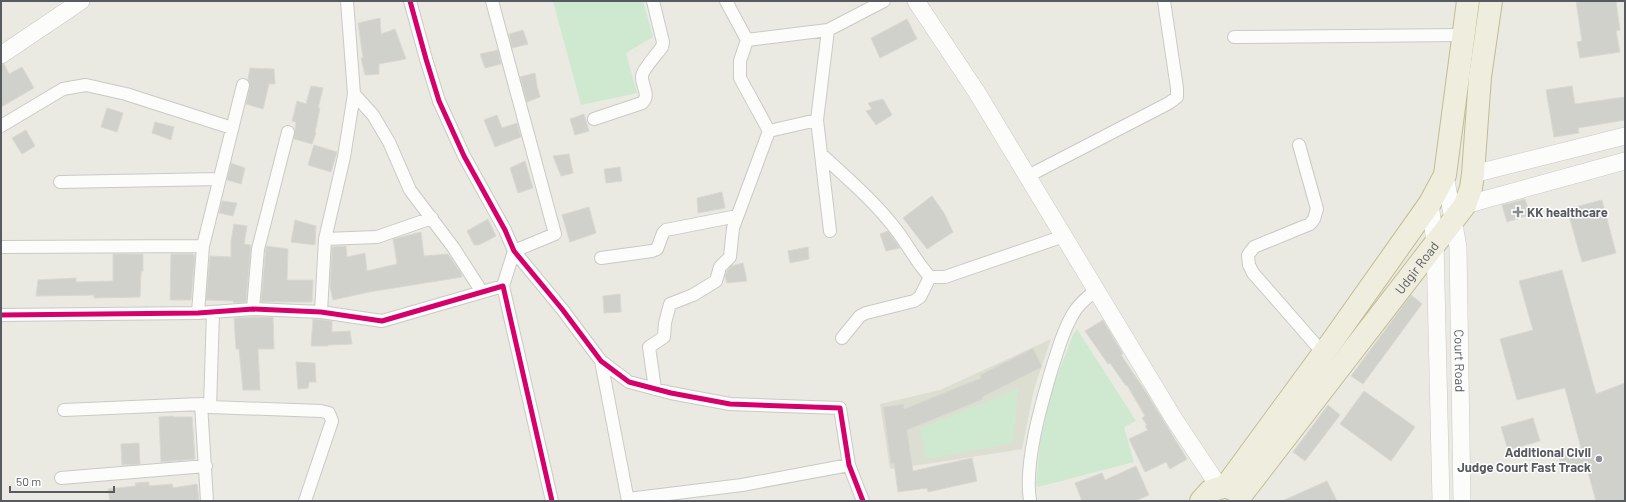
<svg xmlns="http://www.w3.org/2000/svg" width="1626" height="502" viewBox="0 0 1626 502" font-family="Barlow,sans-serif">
<rect width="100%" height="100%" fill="#eaeae2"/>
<path fill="#dcded1" d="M1051,339L1034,389L1022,449L940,462L890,469L880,404L940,390Z"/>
<path fill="#cee9d0" d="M553,1H643L653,37L626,53L637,93L581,105Z
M1077,329L1136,421L1124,427L1134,462L1038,487L1036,485L1040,443L1052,389L1073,335Z
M1018,389L1013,443L926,459L920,428Z"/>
<path fill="#d1d1cc" stroke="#d9d8d1" d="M1576,1H1616L1620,30L1616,31L1620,52L1580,58L1577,42L1582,41Z
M380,18L381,34L395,29L406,59L379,64V74L365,75L361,58H363L358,23Z
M907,19L917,39L880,58L871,38Z
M523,30L528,44L512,48L509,34Z
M498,50L501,64L485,68L480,54Z
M4,64L9,74L22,67L34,88L1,107V65Z
M250,68L274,69L275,84H269L263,109L246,104L250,86L248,79Z
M535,73L537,86L540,97L527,102L520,77Z
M311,86L323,88L318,108H320L315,132L316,133L312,144L294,139L296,122L292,121L297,101L306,104Z
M1572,86L1575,104L1625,97V120L1578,128L1579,133L1554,137L1546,90Z
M883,99L892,115L876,125L866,111L872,109L868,103Z
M107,108L123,113L117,132L101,127Z
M584,114L589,131L575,135L570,119Z
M497,115L502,128L517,123L521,137L495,147L484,120Z
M155,122L174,127L171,140L152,133Z
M26,130L35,146L22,154L12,138Z
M314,145L337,152L331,172L308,165Z
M569,154L573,173L561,176L553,156Z
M525,161L533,188L518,193L510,168Z
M231,163L245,168L241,184L227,180Z
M620,167L622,181L606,183L604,169Z
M722,192L725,208L698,213L697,198Z
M932,196L944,213L953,232L927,249L903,218Z
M1525,199L1530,215L1507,222L1502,205Z
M1602,200L1616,253L1582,262L1567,209Z
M222,201L237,203L233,216L219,213Z
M589,207L596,233L570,242L562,215Z
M488,219L496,236L479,245H474L467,231Z
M295,220L316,226L315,245L291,242Z
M234,224L247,226L244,244L251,245L246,302L234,303L233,301L206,300L210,256L231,257V241Z
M888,231L893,238L900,248L886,251L880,234Z
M421,232L424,256L448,254L461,273L462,277L369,292L333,300L330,287L332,247L346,246L347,257L365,253L367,271L397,264L393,239Z
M266,246L288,249L287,280H313L312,302H261Z
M808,247L809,259L790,263L788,251Z
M113,254H143V271H141L140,297L94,298V295L36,296L38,280L76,278V282L113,281Z
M171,254H193V255H195L191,300H170Z
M743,263L747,281L727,283L725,276L727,271L731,266Z
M1562,270L1596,394L1625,383V501H1596L1586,465L1562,471L1558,453L1581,448L1565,388L1517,400L1500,339L1533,330L1519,281Z
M620,294L621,312L604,313L603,296Z
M1411,295L1422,304L1363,384L1351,376Z
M253,317H273L274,349H258L260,390H243L239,349H236L234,318Z
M313,319L332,321V332L350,331L352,344L328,345V346H311Z
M1103,320L1123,354L1121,355L1146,392L1187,459L1170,469L1166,462L1145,472L1129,439L1148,430L1145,426L1147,425L1142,418L1145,416L1127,385L1126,386L1110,363L1108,364L1085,331Z
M1033,348L1042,367L982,397L983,399L907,430L913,471L972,458L977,481L928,492L927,488L898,492L894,463L891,464L883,407L904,404V409L981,378L980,375Z
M296,362L315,363L316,382H309L308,388L298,389Z
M1364,391L1415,427L1391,461L1340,424Z
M1328,405L1340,415L1305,461L1293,452Z
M173,416V417H192L195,459L161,462L159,417Z
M1533,418L1540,441L1508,450L1501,427Z
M139,443L140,464L122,465L121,444Z
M1136,466L1149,495L1135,501H1082L1075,483L1102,473L1105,480Z
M1327,481L1337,501H1282Z
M149,482V486L172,484L173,488L197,484L199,501H110L108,489L136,486L135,483Z"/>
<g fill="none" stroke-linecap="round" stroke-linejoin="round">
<defs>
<path id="street" d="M410,1L426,59L439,101L464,156L505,230L514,251L562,309L601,361L629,382L671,393L730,404L840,408L849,465L863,501
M492,1L555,234L514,251L503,286
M726,1L747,40L740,61V78L769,131
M1234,37L1463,35
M747,40L828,30
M354,94L373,115L389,142L410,190L453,247L482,292
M594,119L642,103C651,95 641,86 642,76C643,69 657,54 662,47L663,42L653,1
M1,126L63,89L86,85L126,94L232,128
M1299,145L1317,209L1314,219L1310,224L1254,247L1248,255L1249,265L1253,273L1323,353
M822,155C847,178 873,200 894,227C907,243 916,262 930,277H945L1064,236
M1028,176L1169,103L1177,97V88L1164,1
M60,182L219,179
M830,231L817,120L828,30L884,1
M325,239L377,237L432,218
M1,247L203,246
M601,258L652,251L657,249L663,233L666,230L737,216
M253,309L258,249L288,132
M321,312L325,239L344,157L354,94L347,1
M198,313L203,246L243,85
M1,315L198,313L253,309L321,312L382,321L503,286L552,501
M842,338L860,316L866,313L914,301L920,297L930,277
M601,361L628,501
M655,389L649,347L664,337L665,323L670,304L693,295L716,281L720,267L730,257L733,228L769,131L817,120
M210,407L321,411L329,413L332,421L305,501
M64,410L201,404
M61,478L206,466
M628,499L742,485L849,465
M207,501L201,404L210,407L213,312
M1030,501C1024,463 1041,405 1052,368C1058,350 1063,330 1073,314C1078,304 1088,297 1096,290"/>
<g id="secondary">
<path d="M916,1L976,91L1174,419L1220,488"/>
<path d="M1,55L81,1"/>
<path d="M1473,174L1625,136"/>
<path id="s1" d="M1445,175L1458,247L1462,501"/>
<path d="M1430,203L1435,243L1441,501"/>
<path d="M1465,205L1625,161"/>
</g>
<g id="highway">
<path d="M1226,486L1333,340L1430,203L1445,175L1468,1"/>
<path id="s2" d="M1242,494L1465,205L1471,188L1473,174L1480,77L1491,1"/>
<path d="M1201,501L1210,491L1226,486L1238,492"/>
</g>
</defs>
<use href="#street" stroke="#c9c9c8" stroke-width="14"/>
<use href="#secondary" stroke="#c9c9c8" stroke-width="18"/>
<use href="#highway" stroke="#c1bc90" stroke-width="24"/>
<use href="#street" stroke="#fcfcfb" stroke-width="12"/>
<use href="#secondary" stroke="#fcfcfb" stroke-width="17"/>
<use href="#highway" stroke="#eeedde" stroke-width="22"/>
<defs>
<path id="cycleway" d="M410,1L426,59L439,101L464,156L505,230L514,251L562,309L601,361L629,382L671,393L730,404L840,408L849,465L863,501
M1,315L198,313L253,309L321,312L382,321L503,286L552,501"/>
</defs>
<use href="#cycleway" stroke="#fff" stroke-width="8"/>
<use href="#cycleway" stroke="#d6006c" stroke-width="5"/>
</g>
<g fill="#8b8c8f" stroke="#fff" stroke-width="1.5">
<path d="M1516 206h4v4h4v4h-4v4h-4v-4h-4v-4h4z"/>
<circle cx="1599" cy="459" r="4"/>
</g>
<g text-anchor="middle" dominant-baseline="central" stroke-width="3" stroke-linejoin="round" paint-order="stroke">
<g font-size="13" font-weight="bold" fill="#585a62" stroke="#fff" text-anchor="start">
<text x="1527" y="212">KK healthcare</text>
<text x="1591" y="452" text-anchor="end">Additional Civil<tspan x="1591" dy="15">Judge Court Fast Track</tspan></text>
</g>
<g font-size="13" fill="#585a62" stroke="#fff">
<text stroke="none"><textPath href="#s2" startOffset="286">Udgir Road</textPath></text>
<text stroke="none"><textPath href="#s1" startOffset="187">Court Road</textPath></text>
</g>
</g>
<rect width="1626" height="502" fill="none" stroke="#585a62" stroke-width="4"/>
<path d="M10 486v6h104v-6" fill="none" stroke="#585a62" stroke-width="2"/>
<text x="16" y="486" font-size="12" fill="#585a62" stroke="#ffffff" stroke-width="3" paint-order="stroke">50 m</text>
</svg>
